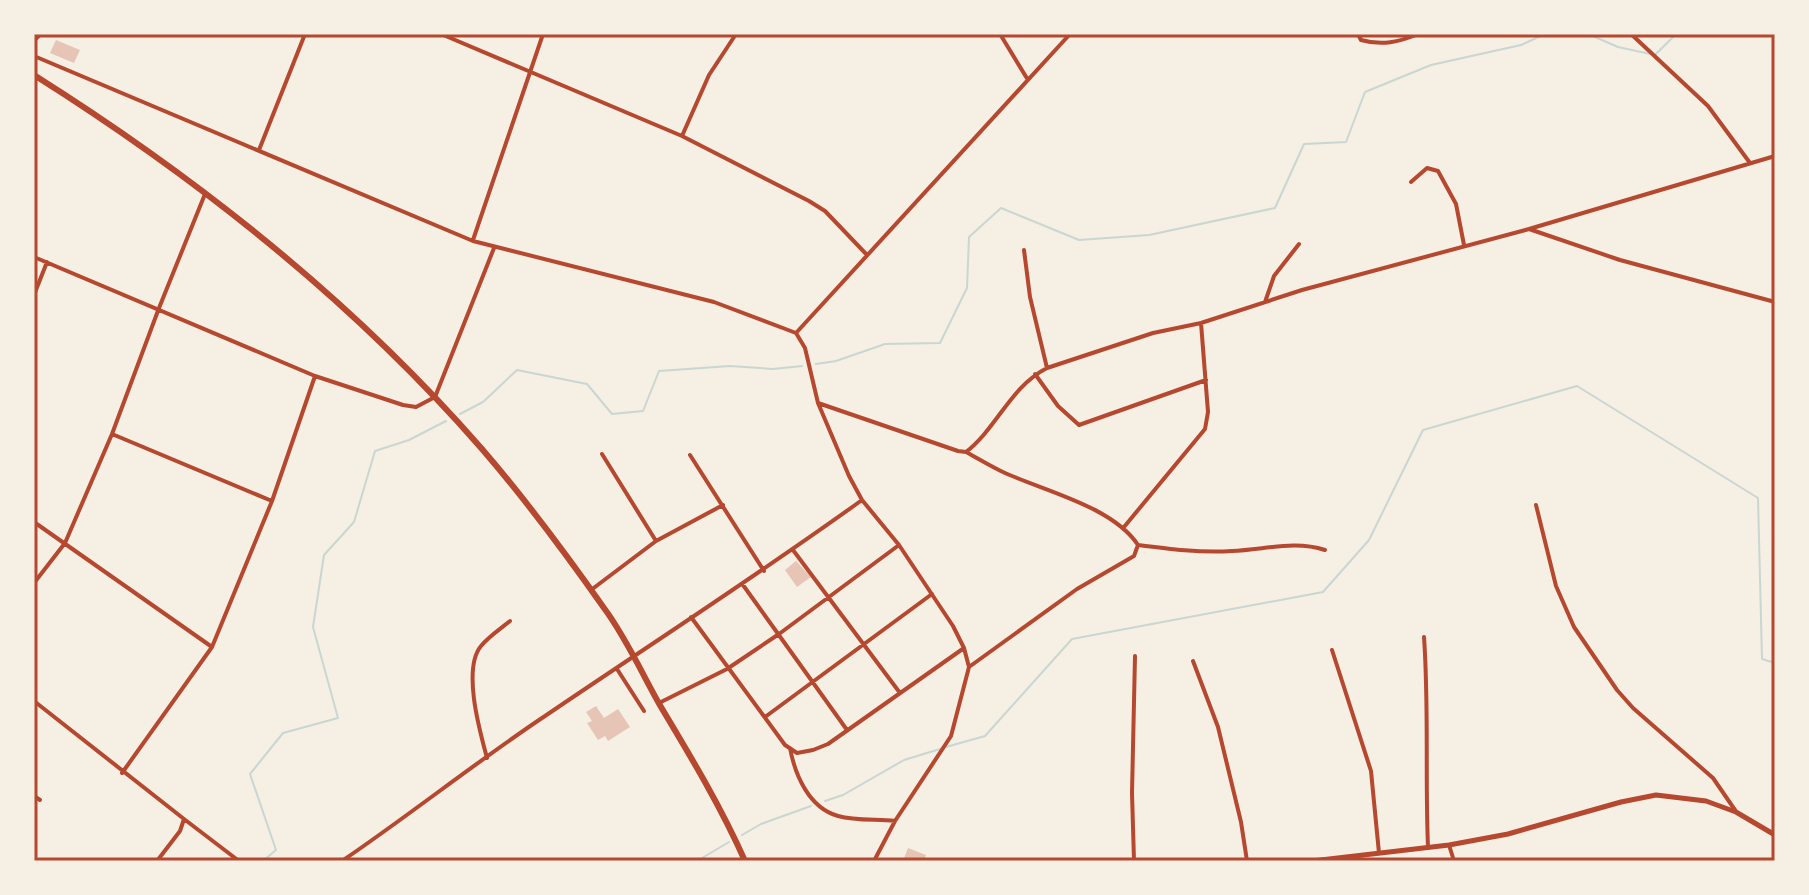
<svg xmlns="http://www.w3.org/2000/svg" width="1809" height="895" viewBox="0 0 1809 895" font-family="Raleway,sans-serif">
<rect width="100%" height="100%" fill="#f6efe4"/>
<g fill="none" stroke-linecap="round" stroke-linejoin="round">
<path stroke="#c9d6d2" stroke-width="2" d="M1588,34L1618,47L1655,55L1676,34
M816,364L836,361L885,344L940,343L967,288L969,237L1001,208L1079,240L1149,235L1275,208L1304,144L1346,142L1365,92L1431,65L1521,45L1545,34
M460,414L483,402L517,370L587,384L612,414L643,411L659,371L730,366L773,369L802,366
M946,747L985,736L1072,639L1323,592L1369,540L1423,430L1577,386L1758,498L1762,659L1775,663
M825,801L843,795L904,760L940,749
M742,835L761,824L811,806
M263,861L276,850L250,774L283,733L338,718L313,627L324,555L354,522L375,451L409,440L446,421
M697,861L729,842"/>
</g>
<path fill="#e6c5b7" d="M56,40L80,50L74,63L50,53Z
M796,561L811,577L797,587L785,570Z
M596,706L604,718L618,709L630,727L608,741L605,736L598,740L587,723L592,721L586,712Z
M908,848L926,855L924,861H903Z"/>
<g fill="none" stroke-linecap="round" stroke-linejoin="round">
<path stroke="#b5482f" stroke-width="4" d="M441,34L682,136L809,201L825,211L867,255
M1000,34L1028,80
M1358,34L1361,40C1382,46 1399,42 1418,34
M1631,34L1708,106L1750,163
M34,56L473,241L714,302L796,333L805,348L818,403L849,476L862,500L899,545L953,626L964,648L969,667L951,736L895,821L874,861
M682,136L709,75L736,34
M259,150L305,34
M1411,182L1427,168L1438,171L1456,204L1464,245
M1529,229L1620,260L1775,302
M473,240L543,34
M1024,250L1030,297L1047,368
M34,257L315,376L403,405L416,407L435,397L494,248
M34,295L47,262
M1265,302L1274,276L1299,244
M796,333L1070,34
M1035,374L1058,406L1079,425L1206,380
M818,403L958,451L966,452C997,428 1010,387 1047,368L1153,333L1201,323L1302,290L1529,229L1775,156
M112,434L272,501
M966,452C979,459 992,467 1005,473C1045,491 1113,507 1138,545L1134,556L1077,589L969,667
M602,454L656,541
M690,455L764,571
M1536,505L1556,586L1574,627L1617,690L1633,708L1713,778L1735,810
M34,522L212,647
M1124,527L1205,429L1208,412L1201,323
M1138,545C1169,549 1200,553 1232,551C1264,550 1294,540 1325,550
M793,550L900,693
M34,583L65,543L112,434L159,308L205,194
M743,585L847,730
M591,590L656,541L723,505
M691,617L785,745L797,753L813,750L828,744L964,648
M1424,637C1429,707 1425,777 1428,847
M1332,650L1371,771L1379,853
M1193,661L1218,727L1241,822L1247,861
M617,669L644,711
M34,701L184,819L180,831L157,861
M659,703L727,669L779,634L899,545
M765,717L932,594
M790,748C795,775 809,808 838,816C856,821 877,819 895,821
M487,758C480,732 462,669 481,646C488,637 500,629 510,621
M122,773L212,647L272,501L315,376
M34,796L40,800
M184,819L239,861
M1449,845L1454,861
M342,861C411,814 476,762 545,716C651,644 758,575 862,500
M1134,861L1132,793L1135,656"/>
<path stroke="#b5482f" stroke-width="5" d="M34,40L40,34
M1312,861L1449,845L1508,834L1621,802L1656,795L1706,801L1736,812L1775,835"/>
<path stroke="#b5482f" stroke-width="6" d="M34,75C199,179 354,302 482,449C526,500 566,554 604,608C627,639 642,674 661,707C691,757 721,807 745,861"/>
</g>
<rect width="1809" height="895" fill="none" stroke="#f6efe4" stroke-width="72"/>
<rect x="36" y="36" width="1737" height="823" fill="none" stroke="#b5482f" stroke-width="3"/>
</svg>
